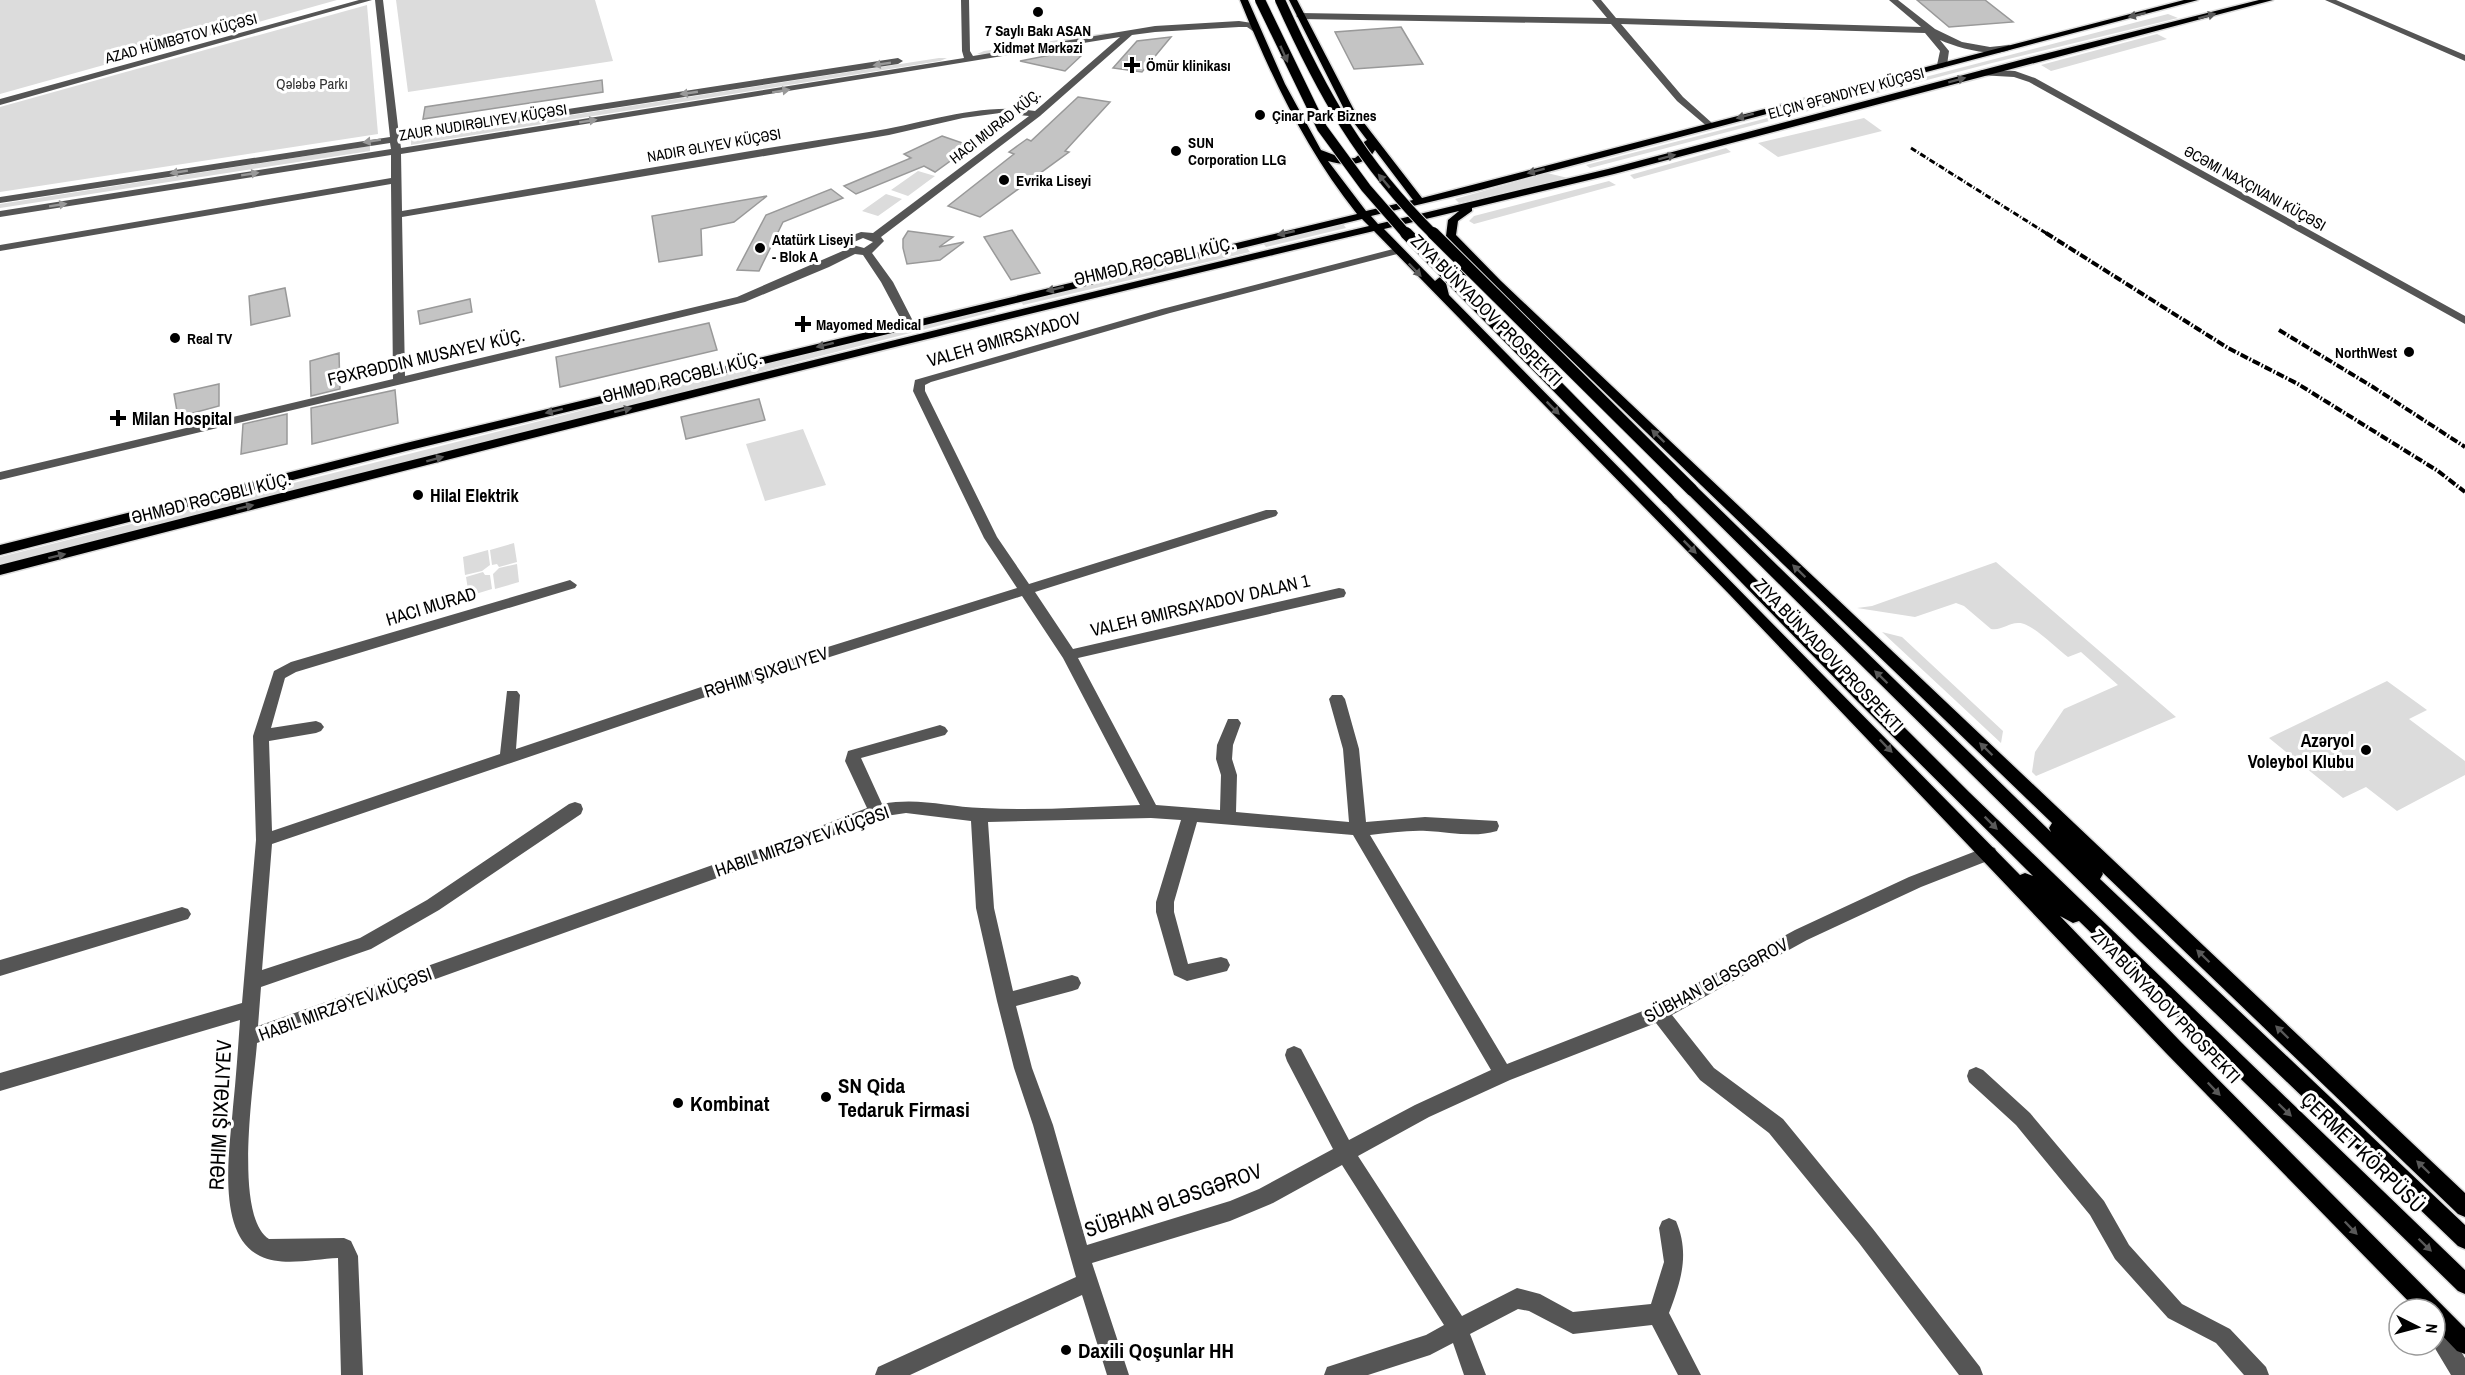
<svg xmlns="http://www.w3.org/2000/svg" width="2465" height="1375" viewBox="0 0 2465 1375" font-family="'Archivo Narrow',sans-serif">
<rect width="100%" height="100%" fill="#fff"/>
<path fill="#dcdcdc" d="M0,0H337L0,94Z
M396,0H595L613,61L408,92Z
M367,5L378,134L0,192V107Z
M2168,14L2178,18L1992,63L1590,168L1586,165Z
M1105,33L1117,35L986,55L977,54L984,51Z
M2157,34L2167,39L2051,71L2041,65Z
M939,58H947L940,61L411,145V140Z
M1864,118L1882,131L1778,157L1758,143Z
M370,146V151L0,208V204Z
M1726,148L1731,152L1634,179L1630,175Z
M918,171L935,176L908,196L891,190Z
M1547,173L1568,178L1459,203L1455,199Z
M1609,181L1616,185L1474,224L1469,221L1474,216Z
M886,194L902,199L878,216L862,211Z
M1343,224L1346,228L1266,247L1263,243Z
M1247,248L1250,252L1023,305L1021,301Z
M993,307L996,311L0,566V557Z
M803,429L826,485L765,501L746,444Z
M514,543L517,562L499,567L497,564L492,565L490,550Z
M488,550L490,565L482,571L465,575L463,557Z
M1996,562L2176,717L2036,776L2032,772L2035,752L2064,709L2118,685L2081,652L2068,657C2057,649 2030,621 2018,623C2008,623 2001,631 1991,629L1964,606L1956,603L1915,617L1857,608L1872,606Z
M517,564L519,582L495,589L493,574L499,568Z
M483,572L485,575H490L492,589L469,596L466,577Z
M1882,632L1902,637L2003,731L2001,743Z
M2387,681L2427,710L2409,719L2465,761V775L2397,811L2366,787L2343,798L2269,738Z"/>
<path fill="#c4c4c4" stroke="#999" stroke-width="1.5" d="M1917,0H1985L2013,22L1949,27Z
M1401,27L1423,64L1354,69L1335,32Z
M1171,37L1142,72L1113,68L1137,41Z
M1066,52L1081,56L1065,71L1020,61Z
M602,80L603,92L423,119L425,107Z
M1078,97L1110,102L1065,151L1069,152L980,217L948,206L1014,154L1009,152L1027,139L1031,141Z
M942,136L971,146L935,172L924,166L856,194L844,186L911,158L904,154Z
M831,189L843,198L783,222L759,271L737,270L766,215Z
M767,196L734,222L701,229L702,255L659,262L652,216Z
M1012,230L1040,273L1011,280L984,237Z
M908,231L953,237L939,247L964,242L940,260L907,264L903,248V239Z
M285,288L290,316L251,325L249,296Z
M470,299L472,312L420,324L418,311Z
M709,323L717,350L560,387L556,357Z
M339,353L340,389L311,396L310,361Z
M219,384V406L178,417L174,394Z
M395,390L398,423L312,444L311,408Z
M759,399L765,420L686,439L681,417Z
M287,414V444L241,454L243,424Z"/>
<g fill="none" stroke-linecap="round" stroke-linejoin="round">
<defs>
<path id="major" d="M1240,0H1248L1285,84L1321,150L1345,159L1355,158L1365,150L1364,142L1367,140L1345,111L1289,0H1297L1354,110L1422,198L2184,0H2198L1480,190L1371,216L1378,224L1608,169L2028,58L2259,0H2273L1614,174L1472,208V211L1458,221L1456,235L1501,281L2465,1193V1217L2458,1214L2102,872L2103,874L2100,879L2465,1225V1249L2458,1246L2141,942L1687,493L1685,490L1687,487H1697L2051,832L2049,828L2052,823L1485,277L1459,275L1446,283L1449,295L2020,875L2025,873L2033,876L1858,702L1663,502L1661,499L1663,496H1673L1969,792L2465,1270V1294L2458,1291L2079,921L2073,923L2060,916L2180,1041L2465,1328V1354L2457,1351L2435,1328V1309H2416L2166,1053L1729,594L1374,231C914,340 457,456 0,575V565C455,448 911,334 1369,226L1362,219L406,451L0,555V545L406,443L1357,214C1305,149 1271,76 1240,0ZM1375,150L1413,200L1366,211L1328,161C1345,166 1365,167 1375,150ZM1459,211L1448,220L1446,236L1479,271C1463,267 1448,269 1435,281L1384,229Z"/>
</defs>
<use href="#major" stroke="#dbdbdb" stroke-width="3"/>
<path fill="#555" fill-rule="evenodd" d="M359,0H372L0,105V99Z
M375,0H383L399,135L898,58L903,61L898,64L400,141L401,148L964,58L962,51L961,0H969L970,51L973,56L1155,26L1239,21L1252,23L1260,30L1256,33L1247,27H1239L1155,32L1132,35L1040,116L881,237L884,241L872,253L893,282L915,325L913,327H905L881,282L863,255L855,254L829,267L745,302L0,480V472L393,379L391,184L0,251V245L391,178V155L0,217V211L391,149L390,143L0,203V197L390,137ZM1120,37L1035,111C979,102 924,124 869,132C713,156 558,184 402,211L401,154ZM1000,113L1029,116L873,233L861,232L845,238L842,246L845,250L737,297L405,376L402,217L889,135L963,118ZM863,238L873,242L864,248L853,245L854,242Z
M1592,0H1601L1616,18L1921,27L1889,0H1898L1935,29L1962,42L1990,47L2009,45L2013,48C1996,59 1958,48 1940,40L1949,51L1947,65L1942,68L1937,65L1940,51L1925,33L1621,24L1683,97L1712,123V127L1709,128L1677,101L1611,24L1300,19L1296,16L1300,13L1607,18Z
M2325,0H2336L2465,55V61Z
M1982,70L2015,71L2035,78L2465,316V324L2029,82L2014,77L1979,75L1977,73Z
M1397,248L1402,251L1401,253L1170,313L931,382L925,385V391L997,537L1029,584L1266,510H1276L1278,513L1276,516L1035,592L1073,649L1339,588L1344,589L1346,593L1344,597L1339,598L1078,658L1156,805L1220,810L1221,775L1216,759L1217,745L1228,719H1238L1241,723L1233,745L1232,759L1237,775L1236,812L1349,822L1343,749L1329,699L1332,695H1342L1345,699L1359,749L1366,822L1425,817L1497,821L1499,826L1497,831C1474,838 1450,832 1427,831C1408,830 1389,833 1370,835L1507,1064L1653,1007L1795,930L1909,877L1989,846L1995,848L1997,853L1995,858L1921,887L1807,940L1672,1015L1714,1068L1783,1119L1873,1229L1980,1367L1983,1375H1959L1859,1243L1769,1133L1700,1080L1656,1023L1510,1080L1429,1117L1358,1156L1462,1316L1517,1288L1540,1294L1573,1312L1651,1304L1664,1262L1659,1228L1662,1221L1669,1218L1676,1221C1690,1254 1681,1281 1669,1313L1701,1375H1678L1652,1325L1573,1334L1529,1311L1518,1309L1470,1334L1486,1375H1464L1453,1343L1430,1355L1368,1375H1324L1327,1367L1426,1335L1444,1325L1342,1165L1273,1203L1230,1221L1092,1263L1129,1375H1107L1082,1295L910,1375H875L878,1367L1076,1277L1033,1125L1014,1068L997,1001L976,908L971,821L906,813L879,817L812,844L257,1043C254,1084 233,1216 269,1239L344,1238L351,1241L358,1256L363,1375H341L338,1258C314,1259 282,1267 260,1256C215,1235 230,1147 233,1107C236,1078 238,1049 240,1020L0,1091V1073L242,1003L256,840L253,736L274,671L291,662L570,580L577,585L575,588L296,672L285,678L271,728L316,721L321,723L324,727L321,731L316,733L269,741L272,831L500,754L507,691H517L520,695L516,749L728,678L1017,588L984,538L913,391L915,380L1162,309ZM1022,596L1063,658L1140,805C1087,807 1035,811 982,808C946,807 919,797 882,804L861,758L945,735L948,731L945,727L940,725L848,751L845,761L867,808L800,834L258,1026L261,987L371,949L439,910L581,814L583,809L581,804L575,802L569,804L427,900L360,938L262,970L272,844L738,686ZM1151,818L1181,820L1156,902V912L1174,975L1187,981L1227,971L1230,965L1227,959L1221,957L1188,964L1174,912V902L1197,822L1353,835L1491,1070L1415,1105L1349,1140L1301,1049L1294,1046L1287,1049L1285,1055L1287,1061L1333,1149L1259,1189L1230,1201L1087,1245L1053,1125L1032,1068L1016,1006L1072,991L1078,989L1081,983L1078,977L1072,975L1013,991L994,908L988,822Z
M182,907L188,909L191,914L188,919L0,976V960Z
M1976,1067L1983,1070L2030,1113L2104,1201L2129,1245L2182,1304L2230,1329L2266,1367L2269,1375H2244L2216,1343L2168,1318L2115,1259L2090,1215L2016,1125L1969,1082L1967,1076L1969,1070Z
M2435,1317L2442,1321L2465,1358V1375H2451L2433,1345H2435Z"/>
<use href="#major" fill="#000" fill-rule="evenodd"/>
<path stroke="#000" stroke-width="3" stroke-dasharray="6 2 1 2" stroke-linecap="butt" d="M1911,148L2049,235"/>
<path stroke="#000" stroke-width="4" stroke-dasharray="8 2 1.5 2" stroke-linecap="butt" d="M2046,233L2228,348L2298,384L2438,471L2465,492
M2279,330L2373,387L2465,447"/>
<defs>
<path id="major-bridge-far1" d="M1260,0L1322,128L1366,188L1407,235
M1280,0C1322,93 1360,162 1434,235"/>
<path id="major-bridge" d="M1406,233L1668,499
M1433,233L1692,490"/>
</defs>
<use href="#major-bridge-far1" stroke="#dbdbdb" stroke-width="12" stroke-linecap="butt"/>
<use href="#major-bridge" stroke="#dbdbdb" stroke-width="14" stroke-linecap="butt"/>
<use href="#major-bridge-far1" stroke="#000" stroke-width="10"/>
<use href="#major-bridge" stroke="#000" stroke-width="12"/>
</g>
<defs><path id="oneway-solid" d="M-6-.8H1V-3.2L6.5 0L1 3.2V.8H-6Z" transform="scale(1.5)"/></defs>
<g fill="#595959">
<use href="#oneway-solid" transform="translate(2137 15) rotate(166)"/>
<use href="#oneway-solid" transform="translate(2207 16) rotate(-15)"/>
<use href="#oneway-solid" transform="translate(1284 54) rotate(66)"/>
<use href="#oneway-solid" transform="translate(1957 80) rotate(-15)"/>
<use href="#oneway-solid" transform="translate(1745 116) rotate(165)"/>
<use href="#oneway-solid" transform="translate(1667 157) rotate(-15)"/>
<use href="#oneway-solid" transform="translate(1536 171) rotate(165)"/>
<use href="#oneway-solid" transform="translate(1384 181) rotate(-130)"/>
<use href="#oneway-solid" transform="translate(1286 233) rotate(167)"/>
<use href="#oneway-solid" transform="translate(1415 270) rotate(46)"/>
<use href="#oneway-solid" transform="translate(1055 289) rotate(166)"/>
<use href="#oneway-solid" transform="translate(825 345) rotate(166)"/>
<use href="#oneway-solid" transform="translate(1553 408) rotate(45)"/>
<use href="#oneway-solid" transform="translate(623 410) rotate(-14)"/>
<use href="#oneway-solid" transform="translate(554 411) rotate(166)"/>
<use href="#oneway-solid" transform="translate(1658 436) rotate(-136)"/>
<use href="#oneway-solid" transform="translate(435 459) rotate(-15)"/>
<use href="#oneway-solid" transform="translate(245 507) rotate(-14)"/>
<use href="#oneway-solid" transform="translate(1690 547) rotate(45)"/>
<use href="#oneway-solid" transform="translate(57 556) rotate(-14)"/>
<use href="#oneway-solid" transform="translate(1799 571) rotate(-136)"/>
<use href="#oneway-solid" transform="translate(1881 677) rotate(-136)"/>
<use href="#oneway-solid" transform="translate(1886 746) rotate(46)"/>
<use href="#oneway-solid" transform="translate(1986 749) rotate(-136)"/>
<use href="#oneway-solid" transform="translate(1991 823) rotate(45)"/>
<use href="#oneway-solid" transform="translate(2203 956) rotate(-136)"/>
<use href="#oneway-solid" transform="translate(2282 1032) rotate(-136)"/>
<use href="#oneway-solid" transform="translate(2214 1089) rotate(46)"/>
<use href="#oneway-solid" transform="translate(2285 1110) rotate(44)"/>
<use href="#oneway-solid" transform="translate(2423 1167) rotate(-136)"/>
<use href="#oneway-solid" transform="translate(2351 1228) rotate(46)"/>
<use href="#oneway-solid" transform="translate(2425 1245) rotate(44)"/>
</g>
<g fill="#999">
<use href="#oneway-solid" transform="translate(882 64) rotate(171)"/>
<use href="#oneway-solid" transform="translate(781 91) rotate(-9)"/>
<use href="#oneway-solid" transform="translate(689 93) rotate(172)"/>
<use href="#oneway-solid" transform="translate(588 121) rotate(-9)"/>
<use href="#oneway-solid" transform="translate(372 141) rotate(171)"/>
<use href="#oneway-solid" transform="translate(179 172) rotate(171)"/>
<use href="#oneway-solid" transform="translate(250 174) rotate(-9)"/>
<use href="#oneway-solid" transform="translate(58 205) rotate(-9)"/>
</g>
<g fill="#000" stroke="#fff" stroke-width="2">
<circle cx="1038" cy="12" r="6"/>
<path d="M1129 56h6v6h6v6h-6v6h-6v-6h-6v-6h6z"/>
<circle cx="1260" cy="115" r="6"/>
<circle cx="1176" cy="151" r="6"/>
<circle cx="1004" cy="180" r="6"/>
<circle cx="760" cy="248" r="6"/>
<path d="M800 315h6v6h6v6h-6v6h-6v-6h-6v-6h6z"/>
<circle cx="175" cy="338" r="6"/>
<circle cx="2409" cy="352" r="6"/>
<path d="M115 409h6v6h6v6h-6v6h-6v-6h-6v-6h6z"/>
<circle cx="418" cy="495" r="6"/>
<circle cx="2366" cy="750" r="6"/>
<circle cx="826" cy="1097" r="6"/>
<circle cx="678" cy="1103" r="6"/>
<circle cx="1066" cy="1350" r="6"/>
</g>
<g text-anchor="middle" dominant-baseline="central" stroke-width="6" stroke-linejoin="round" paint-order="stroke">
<g font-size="15" font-weight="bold" fill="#000" stroke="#fff" text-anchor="start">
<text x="1038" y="30" text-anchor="middle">7 Saylı Bakı ASAN<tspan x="1038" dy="17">Xidmət Mərkəzi</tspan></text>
<text x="1146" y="65">Ömür klinikası</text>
<text x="1272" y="115">Çinar Park Biznes</text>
<text x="1188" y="142">SUN<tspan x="1188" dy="17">Corporation LLG</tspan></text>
<text x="1016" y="180">Evrika Liseyi</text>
<text x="772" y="239">Atatürk Liseyi<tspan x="772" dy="17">- Blok A</tspan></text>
<text x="816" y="324">Mayomed Medical</text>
<text x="187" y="338">Real TV</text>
<text x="2397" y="352" text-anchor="end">NorthWest</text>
</g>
<g font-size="15" fill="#000" stroke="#fff">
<text transform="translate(181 38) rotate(-15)">AZAD HÜMBƏTOV KÜÇƏSI</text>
<text transform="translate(1846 93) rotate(-15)">ELÇIN ƏFƏNDIYEV KÜÇƏSI</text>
<text transform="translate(483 122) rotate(-9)">ZAUR NUDIRƏLIYEV KÜÇƏSI</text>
<text transform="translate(995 126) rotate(-38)">HACI MURAD KÜÇ.</text>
<text transform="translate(714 145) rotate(-10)">NADIR ƏLIYEV KÜÇƏSI</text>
<text transform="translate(2255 188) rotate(29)">ƏCƏMI NAXÇIVANI KÜÇƏSI</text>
</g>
<g font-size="15" fill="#333" stroke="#fff">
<text x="312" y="83">Qələbə Parkı</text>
</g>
<g font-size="18" fill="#000" stroke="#fff">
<text transform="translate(1154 261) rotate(-13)">ƏHMƏD RƏCƏBLI KÜÇ.</text>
<text transform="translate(1487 310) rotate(45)">ZIYA BÜNYADOV PROSPEKTI</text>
<text transform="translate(1004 339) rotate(-16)">VALEH ƏMIRSAYADOV</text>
<text transform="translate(426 357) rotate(-13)">FƏXRƏDDIN MUSAYEV KÜÇ.</text>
<text transform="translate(682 377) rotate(-14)">ƏHMƏD RƏCƏBLI KÜÇ.</text>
<text transform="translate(211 498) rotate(-14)">ƏHMƏD RƏCƏBLI KÜÇ.</text>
<text transform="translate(1200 605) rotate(-13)">VALEH ƏMIRSAYADOV DALAN 1</text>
<text transform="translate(431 606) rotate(-17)">HACI MURAD</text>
<text transform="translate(1829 655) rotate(46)">ZIYA BÜNYADOV PROSPEKTI</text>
<text transform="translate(766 672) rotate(-18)">RƏHIM ŞIXƏLIYEV</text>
<text transform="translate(802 841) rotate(-19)">HABIL MIRZƏYEV KÜÇƏSI</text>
<text transform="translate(1716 980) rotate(-28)">SÜBHAN ƏLƏSGƏROV</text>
<text transform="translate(345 1004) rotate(-20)">HABIL MIRZƏYEV KÜÇƏSI</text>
<text transform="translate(2166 1006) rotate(46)">ZIYA BÜNYADOV PROSPEKTI</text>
</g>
<g font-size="18" font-weight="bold" fill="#000" stroke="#fff" text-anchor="start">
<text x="132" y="418">Milan Hospital</text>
<text x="430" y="495">Hilal Elektrik</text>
<text x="2354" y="740" text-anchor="end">Azəryol<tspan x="2354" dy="21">Voleybol Klubu</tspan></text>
</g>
<g font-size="21" font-weight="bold" fill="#000" stroke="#fff" text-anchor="start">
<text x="838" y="1085">SN Qida<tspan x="838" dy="24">Tedaruk Firmasi</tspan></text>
<text x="690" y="1103">Kombinat</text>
<text x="1078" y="1350">Daxili Qoşunlar HH</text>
</g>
<g font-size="21" fill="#000" stroke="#fff">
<text transform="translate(220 1115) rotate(-87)">RƏHIM ŞIXƏLIYEV</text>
<text transform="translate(2363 1152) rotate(44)">ÇERMET KÖRPÜSÜ</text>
<text transform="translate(1173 1200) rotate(-19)">SÜBHAN ƏLƏSGƏROV</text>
</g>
</g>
<g transform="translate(2417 1327) rotate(96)"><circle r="28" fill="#ffffff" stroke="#999999" stroke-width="1.5"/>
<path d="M0-4.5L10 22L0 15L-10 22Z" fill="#000000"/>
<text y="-9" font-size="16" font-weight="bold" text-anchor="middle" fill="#000000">N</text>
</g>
</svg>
